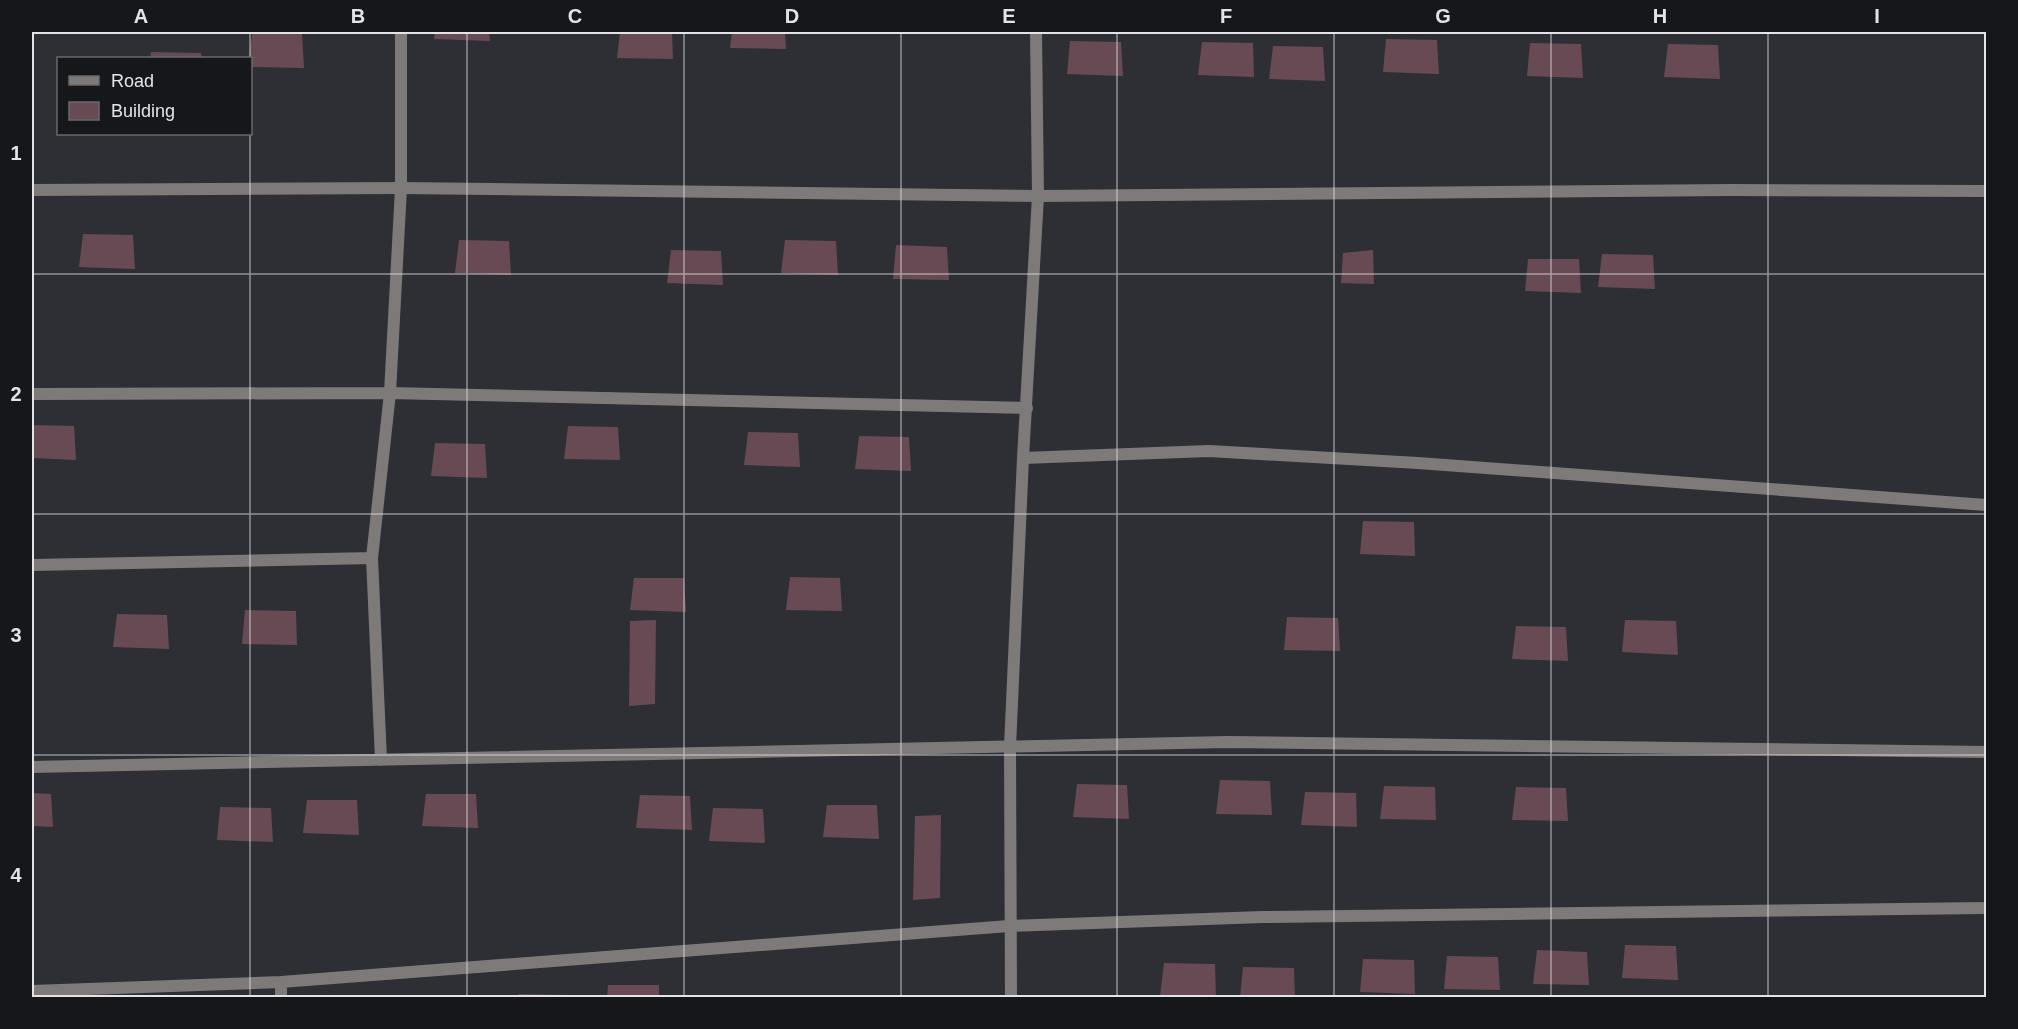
<svg xmlns="http://www.w3.org/2000/svg" width="2018" height="1029" viewBox="0 0 2018 1029" font-family="Helvetica,sans-serif">
<rect width="100%" height="100%" fill="#2d2f35"/>
<path fill="#684a54" d="M435,32H489L490,41L434,39Z
M620,32H672L673,59L617,58Z
M732,32H785L786,49L730,48Z
M252,33L302,34L304,68L250,67V58H249Z
M1386,39L1437,40L1439,74L1383,72Z
M1070,41L1121,42L1123,76L1067,74Z
M1202,42L1253,43L1254,77L1198,75Z
M1530,43L1581,44L1583,78L1527,76Z
M1668,44L1718,45L1720,79L1664,77Z
M1273,46L1323,47L1325,81L1269,79Z
M151,52L201,53L202,58H150Z
M83,234L133,235L135,269L79,267Z
M459,240L509,241L511,275L455,273Z
M785,240L836,241L838,275L781,273Z
M896,245L947,247L949,280L893,279Z
M671,250L721,251L723,285L667,283Z
M1373,250L1374,284L1341,283L1343,253Z
M1602,254L1653,255L1655,289L1598,287Z
M1528,259H1579L1581,293L1525,291Z
M32,425L74,426L76,460L32,458Z
M568,426L618,427L620,460L564,459Z
M748,432L798,433L800,467L744,465Z
M859,436L909,437L911,471L855,469Z
M435,443L485,444L487,478L431,476Z
M1363,521L1414,522L1415,556L1360,554Z
M790,577L840,578L842,611L786,610Z
M634,578H684L686,612L630,610Z
M245,610L296,611L297,645L242,644Z
M117,614L167,615L169,649L113,647Z
M1287,617L1338,618L1340,651L1284,650Z
M656,620L655,704L629,706L630,621Z
M1625,620L1676,621L1678,655L1622,652Z
M1516,626L1566,627L1568,661L1512,659Z
M1220,780L1270,781L1272,815L1216,814Z
M1077,784L1127,785L1129,819L1073,817Z
M1384,786L1435,787L1436,820L1380,819Z
M1516,787L1566,788L1568,821L1512,820Z
M1305,792L1356,793L1357,827L1301,825Z
M32,793L51,794L53,827L32,826Z
M426,794H476L478,828L422,826Z
M640,795L690,796L692,830L636,828Z
M307,800H357L359,835L303,833Z
M827,805H877L879,839L823,837Z
M220,807L271,808L273,842L217,840Z
M713,808L763,809L765,843L709,841Z
M941,815L940,898L913,900L915,816Z
M1625,945L1676,946L1678,980L1622,978Z
M1537,950L1587,952L1589,985L1533,984Z
M1447,956L1498,957L1500,990L1444,989Z
M1363,959L1414,960L1415,994L1360,992Z
M1164,963L1215,964L1216,998L1160,996Z
M1243,967L1294,968L1295,998H1240Z
M608,985H659V998H607Z
M519,994L569,995V998H518Z"/>
<g fill="none" stroke-linecap="round" stroke-linejoin="round">
<path stroke="#7f7a7a" stroke-width="12" d="M32,394L390,393L1027,408
M1023,458L1209,451L1418,463L1986,505
M32,565L372,558
M381,760L372,558L390,393L401,188V32
M32,767L1227,742L1986,752
M281,982V998
M32,991L281,982L1009,926L1263,917L1986,908"/>
<path stroke="#7f7a7a" stroke-width="12" d="M32,190L401,188L1038,196L1732,190L1986,191
M1011,998L1010,747L1023,458L1038,196L1036,32"/>
</g>
<path fill="none" stroke="#e3e4e8" stroke-width="1.5" stroke-opacity="0.55" d="M250,32V58M467,32V998M684,32V998M901,32V998M1117,32V998M1334,32V998M1551,32V998M1768,32V998M250,134V998M32,274H1986M32,514H1986M32,755H1986"/>
<rect width="2018" height="1029" fill="none" stroke="#16171a" stroke-width="66"/>
<rect x="57" y="57" width="195" height="78" fill="#16171a" stroke="#68696c" stroke-width="1.5"/>
<rect x="69" y="76" width="30" height="9" fill="#7f7a7a" stroke="#68696c" stroke-width="1.5"/>
<text x="111" y="87" font-size="18" fill="#e3e4e8">Road</text>
<rect x="69" y="102" width="30" height="18" fill="#684a54" stroke="#68696c" stroke-width="1.5"/>
<text x="111" y="117" font-size="18" fill="#e3e4e8">Building</text>
<rect x="33" y="33" width="1952" height="963" fill="none" stroke="#e3e4e8" stroke-width="2"/>
<g font-size="20" text-anchor="middle" font-weight="bold" fill="#e3e4e8">
<text x="141" y="23">A</text>
<text x="358" y="23">B</text>
<text x="575" y="23">C</text>
<text x="792" y="23">D</text>
<text x="1009" y="23">E</text>
<text x="1226" y="23">F</text>
<text x="1443" y="23">G</text>
<text x="1660" y="23">H</text>
<text x="1877" y="23">I</text>
<text x="16" y="160">1</text>
<text x="16" y="401">2</text>
<text x="16" y="642">3</text>
<text x="16" y="882">4</text>
</g>
</svg>
